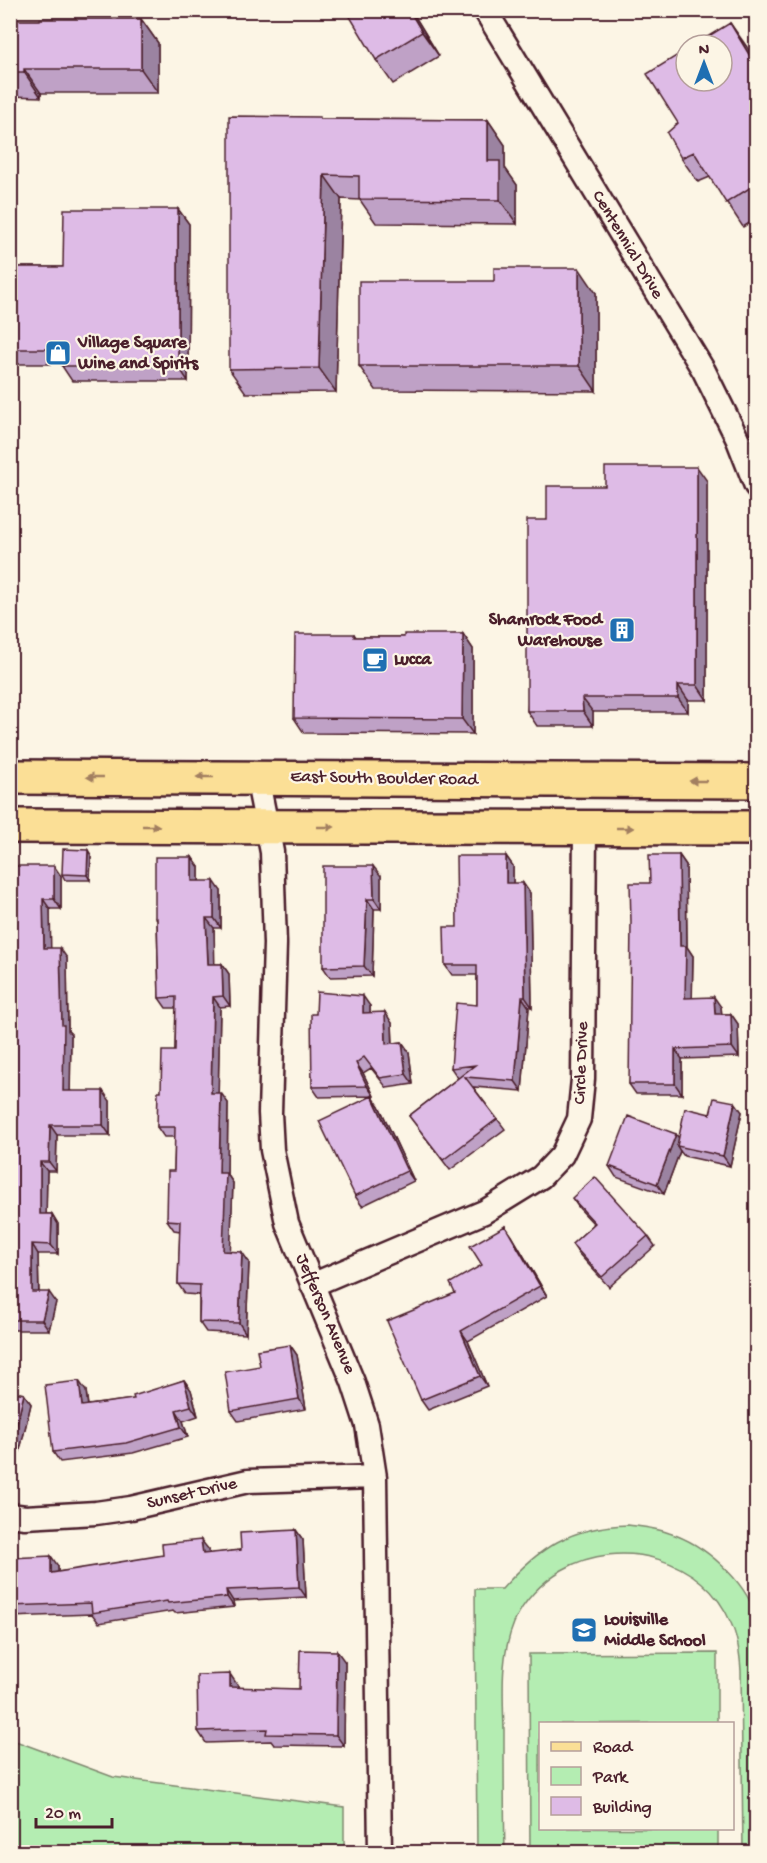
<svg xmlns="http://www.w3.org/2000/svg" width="767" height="1863" viewBox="0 0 767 1863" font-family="'Gochi Hand',sans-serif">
<rect width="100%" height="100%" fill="#fcf5e5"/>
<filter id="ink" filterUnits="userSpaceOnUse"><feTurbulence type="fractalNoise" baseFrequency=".0167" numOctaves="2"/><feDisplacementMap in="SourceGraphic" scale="12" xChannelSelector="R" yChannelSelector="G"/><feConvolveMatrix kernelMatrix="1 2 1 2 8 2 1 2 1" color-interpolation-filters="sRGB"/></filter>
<g filter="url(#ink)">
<path fill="#b4edb2" stroke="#7f866e" stroke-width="1.5" d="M628,1525C642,1527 656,1528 669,1533C705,1544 744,1580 756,1615V1852H743L741,1671C740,1654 738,1638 731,1623C704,1558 621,1536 562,1570C542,1582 523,1601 514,1623C500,1657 503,1694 504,1730C504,1771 504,1812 505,1852H477L475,1589H502C539,1547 570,1527 628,1525Z
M717,1653V1723L540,1724V1828L718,1829V1852H530L529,1654Z
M10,1739L113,1777L344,1807V1852H11Z"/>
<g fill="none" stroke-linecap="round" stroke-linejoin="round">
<defs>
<path id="minor" d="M485,10L704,371L738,440L756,486
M257,777L272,852L275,944L270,1113L272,1150L287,1223L353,1382L367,1425L375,1477L380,1852
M312,1285L484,1212L541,1177L562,1155L579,1119L583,1079L585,827
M10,1515L25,1517L96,1513L131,1508L248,1481L375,1477"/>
<path id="primary" d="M10,777L756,781
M10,826L756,828"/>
</defs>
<use href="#minor" stroke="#4a1f2b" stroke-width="27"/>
<use href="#primary" stroke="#4a1f2b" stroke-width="38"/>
<use href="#minor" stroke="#fcf5e5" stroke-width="22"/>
<use href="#primary" stroke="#fbdf96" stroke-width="33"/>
</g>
<path fill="#bfa1c6" stroke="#4a1f2b" stroke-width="1.5" d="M411,10L439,56L393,84L376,60Z
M141,19L158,43V93H41V97L10,96V20Z
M730,23L756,63V219L743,227L710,177L698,182L681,158L678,123Z
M322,119L488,120L505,145V168L517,185V224L376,223L360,200L341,199L336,392L246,393L229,369Z
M178,209L189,224L188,381H72L62,366V364H10V267H63Z
M596,293V391L376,390L359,366Z
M707,481V700H688V712H593V726H537L527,711L547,520L605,486Z
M354,634L356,637H404L463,634L473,649V734L304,733L294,718Z
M91,855L90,880H65L62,874Z
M679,855L686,865L687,947L693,956L692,998L721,1007L722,1014H731L738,1024L739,1057L682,1059V1094H636L629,1084L650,883Z
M506,856L513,866V883L530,893L532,1007H529L522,1091L473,1087L505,1129L450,1170L409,1116L458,1078L451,1068L477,1005V975H452L445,965L457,927Z
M192,857L199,867V881L221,891V928H214V964H222L229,974L230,1006L220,1007L218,1093L228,1103L227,1174L233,1183L230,1251L249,1262L246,1334L206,1332L199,1322V1295L185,1294L178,1284L180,1231L174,1230L167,1220L174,1171L175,1137H164L157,1127L161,1091L175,1051L176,1008H166L159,998L157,920L155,918Z
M10,866L61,876V909H50V948L67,958L68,1031L71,1034L70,1091L110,1101V1135H57L56,1171H47L46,1214H52L58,1224V1254H38L39,1292L56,1302L49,1330H10Z
M381,876V909H374L372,976L330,977L323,967Z
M370,1006V1013L392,1023L393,1043L402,1042L409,1052L413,1084L387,1088L371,1068L363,1073L374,1096H372L379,1106L414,1181L362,1206L355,1196L371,1096L319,1097L312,1087L316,1014Z
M742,1112L730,1166L684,1156L680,1151L664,1194L616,1177L609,1166L679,1137L710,1114Z
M572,1198L648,1236L655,1246L609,1287L579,1254L572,1244L594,1224L579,1208Z
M505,1226L512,1236L547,1296L468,1341L487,1386L428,1410L421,1400L455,1293L482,1265Z
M290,1345L297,1355L306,1409L238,1421L231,1411Z
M184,1380L191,1390L198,1416L183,1421L188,1437L133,1453L60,1462L53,1452L86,1391L88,1405L134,1399Z
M10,1391L24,1394L31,1404L19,1454L10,1452Z
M296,1530L303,1540L306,1597L233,1601L234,1607L175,1613L173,1611L99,1623L92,1614L10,1617V1558L58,1566V1572L209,1550V1554L241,1550Z
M345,1662L344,1746L274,1745L271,1741L206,1743L198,1731L238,1686V1688L299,1689Z"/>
<path fill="#9b83a1" stroke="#4a1f2b" stroke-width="1.5" d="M409,10H411L439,56L422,32Z
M141,19L158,43V93L141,69Z
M730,23L747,47L756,63V66Z
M24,69L41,93V97L24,72Z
M488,120L505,145V168L517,185V224L500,200L488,161Z
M324,175L341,199L336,392L319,368Z
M178,209L189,224L188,381L178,366Z
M579,268L596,293V391L579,366Z
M697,467L707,481V700L697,685Z
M463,634L473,649V734L462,719Z
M678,685L688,700V712L678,698Z
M582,698L593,712V726L583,711Z
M88,850L91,855L90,880L87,875Z
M679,855L686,865L687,947L693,956L692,1008L685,998L680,946Z
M506,856L513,866V893L506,883Z
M192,857L199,867V891L192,881Z
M54,866L61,876V909L54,899Z
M373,866L381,876V909L374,899Z
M214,881L221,891V928L214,918Z
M523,883L530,893L532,1007L525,997Z
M43,899L50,909L51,958L44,948Z
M367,899L374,909L372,976L364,966Z
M206,918L214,928L215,974L208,964Z
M60,948L67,958L68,1031L71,1034L70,1101L63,1091Z
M222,964L229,974L230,1006L223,996Z
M363,996L370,1006V1023L363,1013Z
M213,997L220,1007L218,1103L211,1093Z
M522,997L529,1007L522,1091L515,1081Z
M714,997L721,1007L722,1024L715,1014Z
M385,1012L392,1023L393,1054L386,1044Z
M731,1014L738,1024L739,1057L732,1047Z
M402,1042L409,1052L413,1084L406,1074Z
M675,1049L682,1059V1094L675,1084Z
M356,1063L363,1073L374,1096L367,1086Z
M103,1091L110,1101V1135L103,1125Z
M221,1093L228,1103L227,1174L233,1183L230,1261L223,1251L219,1173Z
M372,1096L379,1106L414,1181L407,1171Z
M735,1102L742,1112L730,1166L723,1156Z
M50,1125L57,1135L56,1171L49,1162Z
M676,1134L683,1144L677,1146L680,1151L664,1194L657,1184Z
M40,1162L47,1171L46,1224L40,1214Z
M52,1214L58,1224V1254L51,1245Z
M505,1226L512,1236L547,1296L540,1286Z
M32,1244L38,1254L39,1302L32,1292Z
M242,1252L249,1262L246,1334L239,1323Z
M49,1292L56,1302L49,1330L42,1320Z
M461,1331L468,1341L487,1386L480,1376Z
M290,1345L297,1355L306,1409L299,1399Z
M184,1380L191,1390L198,1416L191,1406Z
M79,1381L86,1391L89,1416L82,1406Z
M24,1394L31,1404L19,1454L12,1444Z
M176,1410L183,1421L188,1437L181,1427Z
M296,1530L303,1540L306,1597L299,1587Z
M201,1540L209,1550L210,1564L203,1554Z
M51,1556L58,1566V1584L51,1573Z
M226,1590L233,1601L234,1607L227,1597Z
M337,1651L345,1662L344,1746L336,1735Z
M230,1674L238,1686V1699L230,1687Z"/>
<path fill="#debbe6" stroke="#4a1f2b" stroke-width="1.5" d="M346,10H409L422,32L376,60Z
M40,19H141V69H24V72H10V20H40Z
M730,23L756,66V184L726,203L694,152L681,158L667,133L678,123L647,74L686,50V81H722V45H694Z
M229,116L320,117V119L488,120V161H500V200L359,199V176L324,175L319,368L229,369Z
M64,209H178V366H62V349H10V267H63Z
M494,268H579V366H359V281H494Z
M605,467H697V685H678V698H582L583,711H527V520H547V486H605Z
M295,634H354V637H404V634H463L462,719L294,718Z
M63,849L88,850L87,875L62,874Z
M649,855H679L680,946H686L685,998L714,997L715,1014H731L732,1047L675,1049V1084H629L631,922L630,883H650Z
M456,856H506V883H523L525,997H522L515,1081L465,1077L497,1119L443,1160L409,1116L475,1065L451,1068L456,1003L477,1005V965H445L444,927H457Z
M155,857H192V881H214V918H206L208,964H222L223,996L213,997L211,1093H221L219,1173H226L223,1251L242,1252L239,1323L199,1322L200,1285L178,1284L180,1221L167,1220L168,1171H174L175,1127H157L158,1091H161L162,1051H175L176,997L159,998L157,918H155Z
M10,866H54V899H43L44,948H60L62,1025H64L63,1091H103V1125H50L49,1162H40V1214H52L51,1245L32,1244V1292H49L42,1320H10Z
M323,866H373L374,899H367L364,966L323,967Z
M317,992L363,996V1013L385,1012L386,1044L402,1042L406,1074L380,1078L364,1057L356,1063L367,1086L312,1087L311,1014H316Z
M372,1096L407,1171L355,1196L319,1121Z
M714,1098L735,1102L723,1156L677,1146L685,1108L710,1114Z
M628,1116L676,1134L657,1184L609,1166Z
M595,1177L648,1236L602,1277L572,1244L595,1223L572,1198Z
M505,1226L540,1286L461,1331L480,1376L421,1400L387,1321L455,1293L450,1283L482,1265L470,1246Z
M290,1345L299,1399L231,1411L225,1372L260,1366L257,1350Z
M184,1380L191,1406L176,1410L181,1427L126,1443L53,1452L45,1385L79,1381L82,1406L134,1399L133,1396Z
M10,1391L24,1394L12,1444H10Z
M296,1530L299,1587L226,1590L227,1597L168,1603L167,1601L92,1613L91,1603L10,1606V1558L51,1556V1573L163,1555L162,1544L201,1540L203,1554L241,1550L240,1533Z
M300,1650L337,1651L336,1735L266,1734L267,1729L198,1731L197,1675L230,1674V1687L299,1689Z"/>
<defs><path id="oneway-solid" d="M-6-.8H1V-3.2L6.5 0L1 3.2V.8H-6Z" transform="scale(1.5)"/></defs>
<g fill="#a27f60">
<use href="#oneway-solid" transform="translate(95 777) rotate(-180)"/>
<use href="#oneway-solid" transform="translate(205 777) rotate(-180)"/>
<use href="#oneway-solid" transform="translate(698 781) rotate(-180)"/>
<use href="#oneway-solid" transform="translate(151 826)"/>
<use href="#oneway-solid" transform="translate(326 827)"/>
<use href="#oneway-solid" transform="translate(625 828)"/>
</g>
</g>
<defs>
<symbol id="shop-square" viewBox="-11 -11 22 22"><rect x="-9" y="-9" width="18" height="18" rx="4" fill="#1f6fb2" stroke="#fcf5e5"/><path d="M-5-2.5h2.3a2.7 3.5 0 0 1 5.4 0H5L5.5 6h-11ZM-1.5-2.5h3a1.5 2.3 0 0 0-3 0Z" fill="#fff"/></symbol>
<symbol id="building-square" viewBox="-11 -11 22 22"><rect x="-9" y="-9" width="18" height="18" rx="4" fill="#1f6fb2" stroke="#fcf5e5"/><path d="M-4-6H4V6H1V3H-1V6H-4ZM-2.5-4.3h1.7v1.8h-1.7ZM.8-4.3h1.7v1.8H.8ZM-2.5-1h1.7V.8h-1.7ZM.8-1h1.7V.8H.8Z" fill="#fff"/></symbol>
<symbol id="cafe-square" viewBox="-11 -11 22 22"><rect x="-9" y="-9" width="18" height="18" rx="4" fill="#1f6fb2" stroke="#fcf5e5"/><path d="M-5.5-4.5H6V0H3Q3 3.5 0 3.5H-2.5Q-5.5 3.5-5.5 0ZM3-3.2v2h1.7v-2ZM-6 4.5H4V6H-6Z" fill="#fff"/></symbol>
<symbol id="school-square" viewBox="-11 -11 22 22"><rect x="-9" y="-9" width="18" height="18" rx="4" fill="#1f6fb2" stroke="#fcf5e5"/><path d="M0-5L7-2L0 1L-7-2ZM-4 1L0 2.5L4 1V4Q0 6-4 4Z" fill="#fff"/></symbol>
</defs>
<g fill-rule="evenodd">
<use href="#shop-square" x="43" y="338" width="30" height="30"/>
<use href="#building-square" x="607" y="615" width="30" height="30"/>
<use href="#cafe-square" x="360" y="645" width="30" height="30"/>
<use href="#school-square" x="569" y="1615" width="30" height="30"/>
</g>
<g text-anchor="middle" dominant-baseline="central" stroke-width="4.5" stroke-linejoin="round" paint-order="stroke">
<g font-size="18" fill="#4a1f2b" stroke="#fcf5e5">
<text transform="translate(627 245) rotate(59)">Centennial Drive</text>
<text transform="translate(384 779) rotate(1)">East South Boulder Road</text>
<text transform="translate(582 1063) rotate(-88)">Circle Drive</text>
<text transform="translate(325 1314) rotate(67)">Jefferson Avenue</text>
<text transform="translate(192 1494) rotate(-13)">Sunset Drive</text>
</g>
<g font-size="18" font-weight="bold" fill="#4a1f2b" stroke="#fcf5e5" text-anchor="start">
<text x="78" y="343">Village Square<tspan x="78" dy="21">Wine and Spirits</tspan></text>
<text x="602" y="620" text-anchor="end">Shamrock Food<tspan x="602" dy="21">Warehouse</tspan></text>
<text x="394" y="660">Lucca</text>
<text x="604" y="1620">Louisville<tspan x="604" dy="21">Middle School</tspan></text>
</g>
</g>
<rect width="767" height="1863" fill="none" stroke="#fcf5e5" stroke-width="36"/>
<rect x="18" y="18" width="731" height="1827" fill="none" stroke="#4a1f2b" stroke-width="2" filter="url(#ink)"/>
<rect x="539" y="1722" width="195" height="108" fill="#fcf5e5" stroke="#b59f9b" stroke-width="1.5"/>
<rect x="551" y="1742" width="30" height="9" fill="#fbdf96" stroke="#b59f9b" stroke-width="1.5"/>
<text x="593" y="1752" font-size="18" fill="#4a1f2b">Road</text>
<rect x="551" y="1767" width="30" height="18" fill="#b4edb2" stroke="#b59f9b" stroke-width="1.5"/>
<text x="593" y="1782" font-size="18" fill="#4a1f2b">Park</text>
<rect x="551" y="1797" width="30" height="18" fill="#debbe6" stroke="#b59f9b" stroke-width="1.5"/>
<text x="593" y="1812" font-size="18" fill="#4a1f2b">Building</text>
<g transform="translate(704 63)"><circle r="28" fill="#fcf5e5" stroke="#b59f9b" stroke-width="1.5"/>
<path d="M0-4.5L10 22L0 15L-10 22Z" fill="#1f6fb2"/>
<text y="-9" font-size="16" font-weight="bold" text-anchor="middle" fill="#4a1f2b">N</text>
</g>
<path d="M36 1818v9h76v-9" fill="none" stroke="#4a1f2b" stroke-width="3"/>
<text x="45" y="1818" font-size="18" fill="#4a1f2b" stroke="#fcf5e5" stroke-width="4.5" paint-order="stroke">20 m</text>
</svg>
